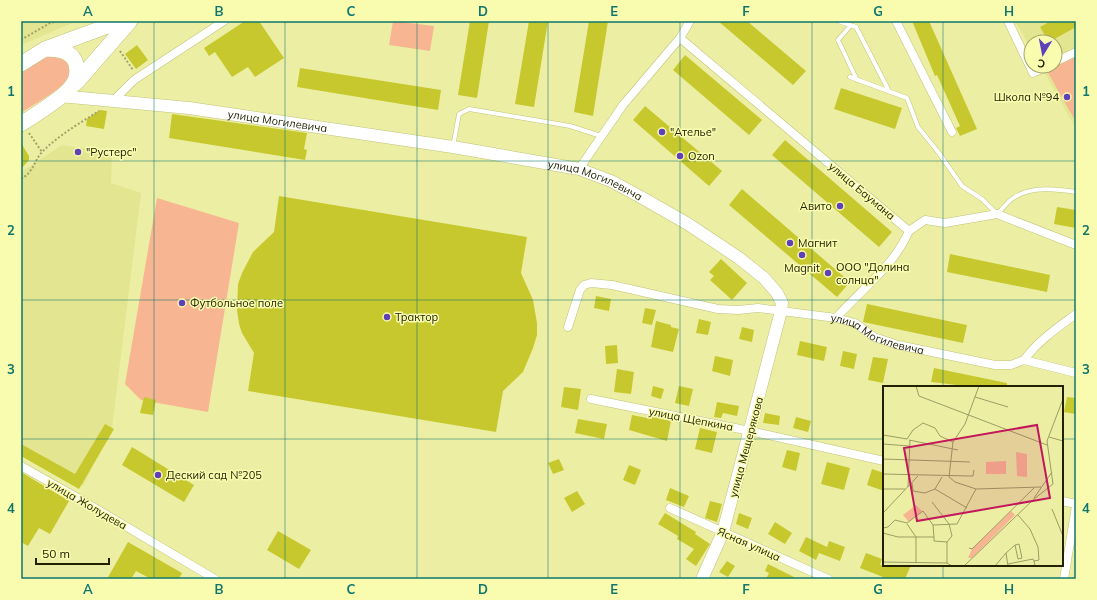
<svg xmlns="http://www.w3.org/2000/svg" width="1097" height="600" viewBox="0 0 1097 600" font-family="Mulish,sans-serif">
<rect width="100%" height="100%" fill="#ecefa3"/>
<path fill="#e3e591" d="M21,21H77L21,45Z
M1015,21H1076V129L1041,66H1055V42H1031V49Z
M62,145L112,153L111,183L141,193L112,428L83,486L21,452V172Z"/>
<path fill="#f7b592" d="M393,21L434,26L430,51L389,45Z
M48,55L66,60C69,66 70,71 68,77C64,89 32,105 21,113V73Z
M1076,55V122L1047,71Z
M157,198L239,223L208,412L141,400L125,384Z"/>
<path fill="#c7c82e" d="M245,21H259L284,58L255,77L248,67L232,77L215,52L209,56L204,48Z
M470,21H489L477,98L458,95Z
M529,21H548L534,107L515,104Z
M589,21H608L593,116L574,112Z
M718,21H747L806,71L793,85Z
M912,21H929L977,129L960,136L956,128L960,126L937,75L935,76Z
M1051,21H1076V27L1049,42L1040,27Z
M137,45L148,60L136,69L125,54Z
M685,55L762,120L749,135L673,70Z
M300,68L441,90L438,110L297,87Z
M841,88L902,108L895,129L834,109Z
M645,106L722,171L709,186L633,120Z
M100,110L107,111L104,129L86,126L87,119Z
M172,114L307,133L304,149L307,150L305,160L169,138Z
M785,140L892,232L879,247L772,155Z
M21,143L29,156V160L21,169Z
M742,189L850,282L837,297L729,205Z
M279,196L527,237L521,273L533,300L537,323V335L533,348L523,372L503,391L496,432L248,391L254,353L242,333L239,324L237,310L238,284L242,273L253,252L274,232Z
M1057,207L1076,210V228L1054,224Z
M950,254L1050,275L1047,292L947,272Z
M721,259L747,283L732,300L710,280L714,276L709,272Z
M596,296L611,299L609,311L594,308Z
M867,304L967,325L963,343L863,322Z
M645,308L656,310L652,325L642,323Z
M699,319L711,322L708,335L696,333Z
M656,321L671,325V327L679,329L673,352L651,347Z
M742,327L754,330L752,342L739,339Z
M800,341L827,347L824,361L797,355Z
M617,345L618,363L606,364L605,346Z
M843,351L857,354L854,369L840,366Z
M715,356L733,360L730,376L712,371Z
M873,357L888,359L883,383L868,380Z
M934,368L1007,383V387H956L957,385L931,382Z
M617,369L634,372L631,394L614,392Z
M653,386L664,389L661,399L651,396Z
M679,386L693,389L689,406L675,403Z
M564,387L581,389L578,410L561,407Z
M144,397L156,400L153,415L140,413Z
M1067,397L1076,398L1075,414L1064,412Z
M717,402L739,406L737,416L723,413L721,418L714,417Z
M765,413L780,416L779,425L763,423Z
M632,415L652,419V417L671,421L667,441L629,430Z
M796,417L811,421L808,432L793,428Z
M578,419L607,424L604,439L575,433Z
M105,424L114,429L79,489L21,456V444L75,474Z
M700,428L717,432L712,453L695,449Z
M132,447L194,485L184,502L122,465Z
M787,450L800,453L796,471L782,467Z
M559,459L564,470L553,474L548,463Z
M827,462L850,468L844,490L821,484Z
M629,465L641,470L635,485L623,480Z
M872,469L884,473V491L867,485Z
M21,472L69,501L50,534L39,528L28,546L21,542Z
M670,488L689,496L684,507L666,500Z
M577,491L585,504L572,512L564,498Z
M710,501L722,504L717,522L705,518Z
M665,513L696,532L695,534L710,544L696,566L686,559L694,549L677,539L678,536L658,524Z
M739,513L752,518L748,529L736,524Z
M775,522L792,533L785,544L768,534Z
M278,531L311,550L299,569L267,550Z
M806,537L827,547L829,541L845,547L840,561L819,553L816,560L799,551Z
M128,542L182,573L179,579H151L136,571L131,579H107Z
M866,553L882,559L880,565H911L905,579H882L883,577L860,568Z
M727,561L735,566L728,577L719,572Z
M768,564L798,579H766L769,573L765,571Z"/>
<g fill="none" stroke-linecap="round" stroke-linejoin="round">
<defs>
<path id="lane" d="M838,21L856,27L889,91
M851,25L838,40L857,80
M850,77L907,98L918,127L939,153L962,186L982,199L997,214C1003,209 1008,200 1015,197C1032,186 1057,189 1076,192
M453,147L459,114L469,109L570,126L601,136"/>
<g id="street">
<path d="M896,21L952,132"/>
<path d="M1008,21L1033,73L1048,66"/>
<path d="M680,38L909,231L925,220L945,223L997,214L1076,245"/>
<path d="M1055,62L1076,52"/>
<path d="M113,101L134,80L224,21"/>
<path d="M579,169L623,105L680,38L690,21"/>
<path d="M836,318C861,290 894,266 909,231"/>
<path id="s1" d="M568,327L580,290L584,285L591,283L612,285L718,309L738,310L758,308L836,318L855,323L874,337L898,345L995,365H1011L1024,360L1076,373"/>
<path d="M1024,360C1038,341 1057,328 1076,314"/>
<path d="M591,399L750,431L884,461"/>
<path d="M21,466L83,501L215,579"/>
<path d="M1062,501L1076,504"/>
<path d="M670,508L828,579"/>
<path d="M1064,579L1076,506"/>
</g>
<g id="secondary">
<path id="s2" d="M60,96L189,108L453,147L579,169L611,181L639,196L688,224L739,258L764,278L777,293L782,303L781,311L723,532L702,579"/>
</g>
<path id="highway" d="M21,64L45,49L121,21
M76,83L130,21
M21,124C32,117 65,96 71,87C77,80 78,72 76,64C73,51 57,49 45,49"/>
</defs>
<use href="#lane" stroke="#c1c379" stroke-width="5"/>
<use href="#street" stroke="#c1c379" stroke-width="9"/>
<use href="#secondary" stroke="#c1c379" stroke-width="13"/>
<use href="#highway" stroke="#c1c379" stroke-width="16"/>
<path stroke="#a0a267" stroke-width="2" stroke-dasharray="2 2" stroke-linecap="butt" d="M21,40L50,23L59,21
M120,51L133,70
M29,133L42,152
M21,179C34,172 34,160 43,151C59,135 80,123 99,111"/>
<use href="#lane" stroke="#fff" stroke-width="4"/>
<use href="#street" stroke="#fff" stroke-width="8"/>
<use href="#secondary" stroke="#fff" stroke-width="12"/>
<use href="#highway" stroke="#fff" stroke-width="15"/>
</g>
<path fill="none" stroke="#0f766e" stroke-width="1" stroke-opacity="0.55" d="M154,21V579M285,21V579M417,21V579M548,21V579M680,21V579M812,21V579M943,21V387M21,161H1076M21,300H1076M21,439H884M1062,439H1076M943,565V579"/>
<g fill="#5f40b9" stroke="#f9fcaf" stroke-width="1.5">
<circle cx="1067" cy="97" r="4"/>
<circle cx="662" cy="132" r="4"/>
<circle cx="78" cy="152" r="4"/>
<circle cx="680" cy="156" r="4"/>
<circle cx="840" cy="206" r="4"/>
<circle cx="790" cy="243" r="4"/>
<circle cx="802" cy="255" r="4"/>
<circle cx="828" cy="273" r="4"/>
<circle cx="182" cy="303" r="4"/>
<circle cx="387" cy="317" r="4"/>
<circle cx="158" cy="475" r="4"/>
</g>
<g text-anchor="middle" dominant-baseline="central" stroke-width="3" stroke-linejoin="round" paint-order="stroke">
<g font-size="11" fill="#222203" stroke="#f9fcaf" text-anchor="start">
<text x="1059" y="97" text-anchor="end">Школа №94</text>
<text x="670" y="132">"Ателье"</text>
<text x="86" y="152">"Рустерс"</text>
<text x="688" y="156">Ozon</text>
<text x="832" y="206" text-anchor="end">Авито</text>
<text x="798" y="243">Магнит</text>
<text x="836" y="267">ООО "Долина<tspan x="836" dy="13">солнца"</tspan></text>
<text x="802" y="268" text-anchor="middle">Magnit</text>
<text x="190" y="303">Футбольное поле</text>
<text x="395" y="317">Трактор</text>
<text x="166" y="475">Деский сад №205</text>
</g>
<g font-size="11" fill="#222203" stroke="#f9fcaf">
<text stroke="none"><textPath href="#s2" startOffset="219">улица Могилевича</textPath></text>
<text stroke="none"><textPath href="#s2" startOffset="543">улица Могилевича</textPath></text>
<text transform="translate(862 191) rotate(40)">улица Баумана</text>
<text stroke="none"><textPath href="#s1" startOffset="346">улица Могилевича</textPath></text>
<text transform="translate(691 419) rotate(11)">улица Щепкина</text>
<text transform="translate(746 447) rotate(-75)">улица Мещерякова</text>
<text transform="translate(87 504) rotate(30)">улица Жолудева</text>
<text transform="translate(749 544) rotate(24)">Ясная улица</text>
</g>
</g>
<g transform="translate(883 386)">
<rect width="180" height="180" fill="#ecefa3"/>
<path d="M133,66L144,68V91L134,90ZM123,75V88H103V76ZM33,119L39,125L26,136L20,129ZM128,125L132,129L89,172H85L89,163Z" fill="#f7b592"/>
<path fill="none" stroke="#9b9d63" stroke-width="1" d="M33,0L36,10L164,59M92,11L125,21M0,49L24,53L30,44L40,37L52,42L57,50L70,56M166,51L180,55M26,54L75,64M0,58L26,60M0,73L87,76M0,88L87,90H90L91,84M66,91L70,56L82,38L96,0M66,91L72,96L93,103L158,101M29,97L30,105L42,107L52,103L84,122M25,101L27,54M0,103H22M52,103L59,91M151,112L169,86M49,116L66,138L69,150L64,156V177M169,123L180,150M0,127L35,90M135,129L147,143L155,161L156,174L151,175L152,180M24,138L33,151V177M50,139L51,151M0,142L5,141L12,134L24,137L40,125L50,139L74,138L93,103M0,147L15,151H51V155L64,156M86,162L89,163L151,102M123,167L132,159L135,173L139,172L136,158L132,159M0,176L64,177L69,180M125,178L150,173L151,175M81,180L151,113L170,98L164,55L180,13M112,180L123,167L125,180"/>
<path fill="#c2185b" fill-opacity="0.15" stroke="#c2185b" stroke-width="2" d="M154,39L167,112L34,135L21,62Z"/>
<rect width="180" height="180" fill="none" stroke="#222203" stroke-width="2"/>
</g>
<rect width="1097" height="600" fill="none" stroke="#f9fcaf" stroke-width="44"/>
<g transform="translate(1043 54) rotate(190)"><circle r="19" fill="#f9fcaf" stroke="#a3a56a"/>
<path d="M0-3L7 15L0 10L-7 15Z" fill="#5f40b9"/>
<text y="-6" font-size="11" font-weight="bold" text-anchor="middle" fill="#222203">С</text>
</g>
<path d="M36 558v6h73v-6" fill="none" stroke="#222203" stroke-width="2"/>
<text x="42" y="558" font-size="12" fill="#222203" stroke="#f9fcaf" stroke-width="3" paint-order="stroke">50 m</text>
<rect x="22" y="22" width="1053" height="556" fill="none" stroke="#0f766e" stroke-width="1.5"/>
<g font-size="13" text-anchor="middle" font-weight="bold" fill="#0f766e">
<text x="88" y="16">A</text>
<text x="219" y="16">B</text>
<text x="351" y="16">C</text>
<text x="483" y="16">D</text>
<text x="614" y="16">E</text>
<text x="746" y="16">F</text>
<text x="878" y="16">G</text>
<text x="1009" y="16">H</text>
<text x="11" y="96">1</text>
<text x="1086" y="96">1</text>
<text x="11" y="235">2</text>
<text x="1086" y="235">2</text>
<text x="11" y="374">3</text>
<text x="1086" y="374">3</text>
<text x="11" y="513">4</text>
<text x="1086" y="513">4</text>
<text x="88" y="594">A</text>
<text x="219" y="594">B</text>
<text x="351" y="594">C</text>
<text x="483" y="594">D</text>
<text x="614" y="594">E</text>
<text x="746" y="594">F</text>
<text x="878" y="594">G</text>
<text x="1009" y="594">H</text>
</g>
</svg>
